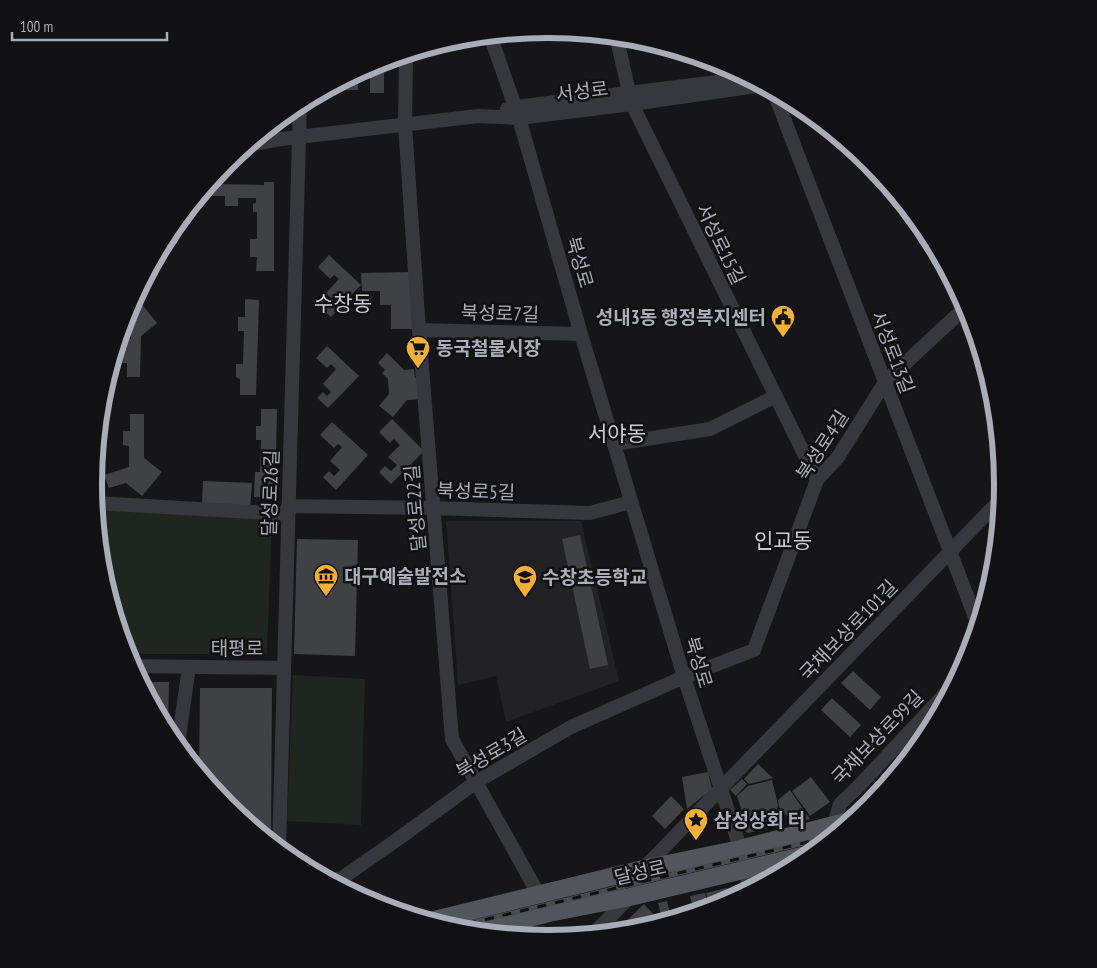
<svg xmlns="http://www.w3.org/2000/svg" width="1097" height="968" viewBox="0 0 1097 968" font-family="'PT Sans Narrow','Noto Sans KR',sans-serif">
<rect width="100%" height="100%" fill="#161618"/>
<path fill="#222225" d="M446,521H581L619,681L506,722L496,676L458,685Z"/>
<path fill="#1e261f" d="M96,509L272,517L267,654H127L102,573Z
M293,675L365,679L361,825L287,821Z"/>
<path fill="#404145" d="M384,60V93H370V66Z
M358,72V90H343L344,80Z
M264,182H274V271H256L257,257H250V239H257V212H253V204L256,203V198H238V206H225V196H209V184L264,185Z
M329,255L361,285L331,317L320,307L326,301L330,306L334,301L326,293L339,279L334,275L330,279L318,267Z
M413,272L415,329H391V305H380V291H362L361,273Z
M245,299L259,300L256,395H240V379L236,377V364H243L244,331H238V317H245Z
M140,302L157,323L141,336L140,377H127V363H122V349H127V339H131V330L122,329L126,315L135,308L134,307Z
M327,346L359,376L328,408L317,398L323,392L327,396L331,392L323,384L336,369L331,364L327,368L316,358Z
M387,353L404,370L414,369L415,378H419L421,399L407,400L393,417L379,406L389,394L388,379L382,373L385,370L378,363Z
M261,409H277L275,497H254L255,472H260L261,440H256V426H261Z
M130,414H144V458L162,472L142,496L126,483L109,488L104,475L129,467V446L123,445V431H130Z
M392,419L424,451L391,484L379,472L385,466L391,471L397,465L388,457L400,445L394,439L390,443L379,432Z
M332,422L368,455L336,490L323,477L329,471L334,476L340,470L330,461L342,447L338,444L334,448L320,435Z
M203,481L252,483L250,508L202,506Z
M580,535L608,665L590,669L562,539Z
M297,539L358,540L355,656L294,654Z
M853,671L881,697L870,710L841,683Z
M151,682H169L168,734L151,701Z
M200,688H272L271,842L226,806L199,773Z
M832,698L861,725L850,737L821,710Z
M758,764L773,778L749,784L744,779Z
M708,772L712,789L687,809L682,777Z
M811,777L830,802L810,816L792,791Z
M742,779L747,784L736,796L730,790Z
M772,780L778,805L776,814L746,823L737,796L748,786Z
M790,790L810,819L792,823L779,807L778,800Z
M671,796L684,809L665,829L652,816Z
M767,819L769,828L748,833L744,831V826Z
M726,888L733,893L726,899L715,898L709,904L706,893Z
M705,893L709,909L694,913L690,896Z
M737,894L739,896L726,903L725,901L733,895Z
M667,901L670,913L661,915L658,903Z
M644,904L656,917L654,919L659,918L661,923L637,931L614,933Z
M691,909L692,914L662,923L661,918Z"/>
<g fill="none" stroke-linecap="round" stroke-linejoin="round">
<path stroke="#37383d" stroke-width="14" d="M490,35L519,118L581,334L684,677L721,789L747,869L748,891
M616,35L629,92
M406,54L405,125L419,330L452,739L539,895
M773,90L979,627
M632,104L817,480
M507,109L516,107L749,78
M248,145L281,139L478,116L519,118L632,104L763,85
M419,330L581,334
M614,444L710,429L776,396
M95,503L288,514
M288,506L433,508L590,513L631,502
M132,666L284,668
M178,747L181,723L189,667
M834,825L840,804L857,788L957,681
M279,849L300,103
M643,869L1002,498
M329,881L342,878L398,839L476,782L571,727L684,677L754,650L817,480L838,457L885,382L956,316L969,309
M496,929L512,931L518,936
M592,935L630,897"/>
<path stroke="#53555c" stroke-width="18" d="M430,921L643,869L740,849L853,820
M475,932L549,913L630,897L814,853"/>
<defs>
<path id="rail" d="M450,928L833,836"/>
</defs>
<use href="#rail" stroke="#4a4c52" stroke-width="5"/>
<use href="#rail" stroke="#111113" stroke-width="3" stroke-dasharray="9" stroke-linecap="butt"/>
</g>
<defs>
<symbol id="civic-pin" viewBox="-11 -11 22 30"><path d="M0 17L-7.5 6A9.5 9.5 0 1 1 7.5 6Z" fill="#f2b134" stroke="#111113"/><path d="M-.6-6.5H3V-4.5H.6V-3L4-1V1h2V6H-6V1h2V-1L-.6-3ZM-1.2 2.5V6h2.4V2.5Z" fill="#111"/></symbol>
<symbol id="supermarket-pin" viewBox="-11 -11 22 30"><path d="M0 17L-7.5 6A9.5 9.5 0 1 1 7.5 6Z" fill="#f2b134" stroke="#111113"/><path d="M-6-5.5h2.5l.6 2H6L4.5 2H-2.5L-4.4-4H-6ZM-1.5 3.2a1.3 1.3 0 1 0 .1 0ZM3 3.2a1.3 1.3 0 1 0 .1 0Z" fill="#111"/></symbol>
<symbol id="museum-pin" viewBox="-11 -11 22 30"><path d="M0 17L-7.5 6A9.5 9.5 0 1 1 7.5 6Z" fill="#f2b134" stroke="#111113"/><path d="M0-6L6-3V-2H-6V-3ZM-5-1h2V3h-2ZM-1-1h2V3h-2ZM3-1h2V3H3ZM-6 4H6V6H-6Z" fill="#111"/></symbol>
<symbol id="school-pin" viewBox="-11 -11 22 30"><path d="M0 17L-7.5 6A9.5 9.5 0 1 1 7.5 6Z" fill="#f2b134" stroke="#111113"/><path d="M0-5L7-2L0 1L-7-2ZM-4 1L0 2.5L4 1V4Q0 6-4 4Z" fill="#111"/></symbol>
<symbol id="sight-pin" viewBox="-11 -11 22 30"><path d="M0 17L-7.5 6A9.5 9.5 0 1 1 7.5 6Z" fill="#f2b134" stroke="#111113"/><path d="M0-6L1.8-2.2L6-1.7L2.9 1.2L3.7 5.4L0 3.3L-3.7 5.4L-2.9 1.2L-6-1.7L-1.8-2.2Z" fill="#111"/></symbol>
</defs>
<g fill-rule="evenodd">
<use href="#civic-pin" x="769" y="303" width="28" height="38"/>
<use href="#supermarket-pin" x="404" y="334" width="28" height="38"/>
<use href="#museum-pin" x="312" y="562" width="28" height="38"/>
<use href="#school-pin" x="511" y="563" width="28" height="38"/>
<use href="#sight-pin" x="682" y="806" width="28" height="38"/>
</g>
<g text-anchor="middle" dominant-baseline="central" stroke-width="5" stroke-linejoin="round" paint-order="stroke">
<g font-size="19" fill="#a8adb8" stroke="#111113">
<text transform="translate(582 91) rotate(-7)">서성로</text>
<text transform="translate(721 244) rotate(64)">서성로15길</text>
<text transform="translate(580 262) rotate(74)">북성로</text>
<text transform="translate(500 313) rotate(2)">북성로7길</text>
<text transform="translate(893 352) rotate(69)">서성로13길</text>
<text transform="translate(822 445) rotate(-57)">북성로4길</text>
<text transform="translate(476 491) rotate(2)">북성로5길</text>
<text transform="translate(270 493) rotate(-88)">달성로26길</text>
<text transform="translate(415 508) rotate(-95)">달성로22길</text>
<text transform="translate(848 630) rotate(-46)">국채보상로101길</text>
<text x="237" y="648">태평로</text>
<text transform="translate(699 662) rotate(73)">북성로</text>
<text transform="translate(877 737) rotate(-46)">국채보상로99길</text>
<text transform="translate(491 753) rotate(-31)">북성로3길</text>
<text transform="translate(640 872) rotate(-13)">달성로</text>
</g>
<g font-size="19" font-weight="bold" fill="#a8adb8" stroke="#111113" text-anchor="start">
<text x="766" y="317" text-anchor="end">성내3동 행정복지센터</text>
<text x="436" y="348">동국철물시장</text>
<text x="344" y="576">대구예술발전소</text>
<text x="542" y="577">수창초등학교</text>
<text x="714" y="820">삼성상회 터</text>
</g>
<g font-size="21" fill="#c9ccd4" stroke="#111113">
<text x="343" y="303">수창동</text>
<text x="617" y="433">서야동</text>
<text x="783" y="540">인교동</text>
</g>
</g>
<path d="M0 0H1097V968H0ZM102 484a446 446 0 1 1 892 0a446 446 0 1 1-892 0Z" fill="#111113" fill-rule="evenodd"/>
<path fill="none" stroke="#a8adb8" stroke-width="6" d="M102 484a446 446 0 1 1 892 0a446 446 0 1 1-892 0Z"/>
<path d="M12 32v8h155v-8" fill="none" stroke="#a8adb8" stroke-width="2.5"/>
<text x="20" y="32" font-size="15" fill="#a8adb8" stroke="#111113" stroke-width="4" paint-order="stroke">100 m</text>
</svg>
